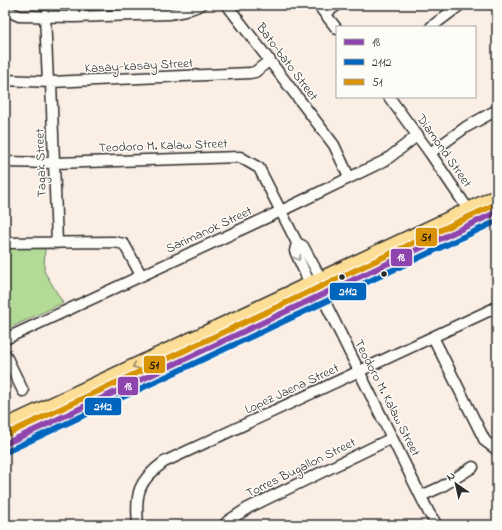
<svg xmlns="http://www.w3.org/2000/svg" width="502" height="530" viewBox="0 0 502 530" font-family="'Indie Flower',sans-serif">
<rect width="100%" height="100%" fill="#faeee5"/>
<filter id="ink" filterUnits="userSpaceOnUse"><feTurbulence type="fractalNoise" baseFrequency=".025" numOctaves="2"/><feDisplacementMap in="SourceGraphic" scale="8" xChannelSelector="R" yChannelSelector="G"/><feConvolveMatrix kernelMatrix="1 2 1 2 8 2 1 2 1" color-interpolation-filters="sRGB"/></filter>
<g filter="url(#ink)">
<path fill="#b3da96" stroke="#6f8260" d="M5,244L45,247L44,271L63,303L5,330Z"/>
<g fill="none" stroke-linecap="round" stroke-linejoin="round">
<defs>
<path id="minor" d="M227,5L334,145L349,177
M318,5L337,29
M5,8L8,11L19,16L73,17L169,14L185,11L201,5
M325,14L337,5
M45,16L48,82
M73,17V5
M431,27L460,5
M5,80L51,82L250,73L255,72L270,60
M51,82L57,243
M389,97L430,153L472,215
M430,153L466,127L497,110
M5,162L55,163L240,157L259,168L297,243L303,246L321,279
M5,243L114,242L124,244L141,275
M297,243L295,251L310,284
M315,282L429,513L437,525
M433,337L485,441L497,450
M5,339L281,211L386,160L418,135
M5,354L23,391
M421,496L441,487L473,467
M138,525C135,493 138,481 164,462L497,307
M224,525L228,521L248,508L392,438"/>
<path id="major" d="M5,426L497,196
M5,444L497,212"/>
</defs>
<use href="#minor" stroke="#2b2b2b" stroke-width="13"/>
<use href="#major" stroke="#2b2b2b" stroke-width="16"/>
<use href="#minor" stroke="#fdfcf7" stroke-width="10"/>
<use href="#major" stroke="#fdde96" stroke-width="13"/>
<defs>
<path id="bus-1" d="M5,444L497,212"/>
<path id="bus-2" d="M8,451L497,221"/>
<path id="bus-3" d="M5,435L494,205"/>
</defs>
<use href="#bus-1" stroke="#fdfcf7" stroke-width="9"/>
<use href="#bus-2" stroke="#fdfcf7" stroke-width="9"/>
<use href="#bus-3" stroke="#fdfcf7" stroke-width="9"/>
<use href="#bus-1" stroke="#8e44ad" stroke-width="6"/>
<use href="#bus-2" stroke="#0065bd" stroke-width="6"/>
<use href="#bus-3" stroke="#d89406" stroke-width="6"/>
</g>
<defs><path id="oneway-chevron" d="M-2-3.5L2.5 0L-2 3.5" fill="none" stroke-width="1.6" stroke-linecap="round" stroke-linejoin="round"/></defs>
<use stroke="#9e9e9b" href="#oneway-chevron" transform="translate(298 258) rotate(67)"/>
<use stroke="#948460" href="#oneway-chevron" transform="translate(135 366) rotate(155)"/>
</g>
<g fill="#2b2b2b" stroke="#fdfcf7" stroke-width="1.5">
<circle cx="384" cy="274" r="3.5"/>
<circle cx="342" cy="277" r="3.5"/>
</g>
<g text-anchor="middle" dominant-baseline="central" stroke-width="3" stroke-linejoin="round" paint-order="stroke">
<g font-size="13" fill="#2b2b2b" stroke="#fdfcf7">
<text transform="translate(287 62) rotate(53)">Bato-bato Street</text>
<text transform="translate(139 66) rotate(-3)">Kasay-kasay Street</text>
<text transform="translate(163 146) rotate(-2)">Teodoro M. Kalaw Street</text>
<text transform="translate(444 151) rotate(55)">Diamond Street</text>
<text transform="translate(41 163) rotate(-92)">Tagak Street</text>
<text transform="translate(209 230) rotate(-25)">Sarimanok Street</text>
<text transform="translate(292 389) rotate(-25)">Lopez Jaena Street</text>
<text transform="translate(387 398) rotate(63)">Teodoro M. Kalaw Street</text>
<text transform="translate(301 468) rotate(-26)">Torres Bugallon Street</text>
</g>
</g>
<g stroke="#fdfcf7" stroke-width="1.5">
<rect x="415" y="227" width="23" height="20" rx="4" fill="#d89406"/>
<rect x="390" y="248" width="23" height="19" rx="4" fill="#8e44ad"/>
<rect x="329" y="282" width="38" height="19" rx="4" fill="#0065bd"/>
<rect x="143" y="355" width="23" height="19" rx="4" fill="#d89406"/>
<rect x="117" y="376" width="22" height="20" rx="4" fill="#8e44ad"/>
<rect x="84" y="397" width="38" height="19" rx="4" fill="#0065bd"/>
</g>
<g font-size="11" text-anchor="middle" font-weight="bold" fill="#fff">
<text x="401" y="261">18</text>
<text x="348" y="295">2112</text>
<text x="128" y="390">18</text>
<text x="103" y="410">2112</text>
</g>
<g font-size="11" text-anchor="middle" font-weight="bold" fill="#111">
<text x="426" y="241">51</text>
<text x="154" y="369">51</text>
</g>
<rect width="502" height="530" fill="none" stroke="#fdfcf7" stroke-width="20"/>
<rect x="10" y="10" width="482" height="510" fill="none" stroke="#2b2b2b" stroke-width="1.5" filter="url(#ink)"/>
<rect x="336" y="26" width="140" height="72" fill="#fdfcf7" stroke="#a9a8a5"/>
<rect x="344" y="39" width="20" height="6" fill="#8e44ad" stroke="#a9a8a5"/>
<text x="372" y="46" font-size="12" fill="#2b2b2b">18</text>
<rect x="344" y="59" width="20" height="6" fill="#0065bd" stroke="#a9a8a5"/>
<text x="372" y="66" font-size="12" fill="#2b2b2b">2112</text>
<rect x="344" y="79" width="20" height="6" fill="#d89406" stroke="#a9a8a5"/>
<text x="372" y="86" font-size="12" fill="#2b2b2b">51</text>
<g transform="translate(456 484) rotate(326)" stroke="#fdfcf7" stroke-width="3" paint-order="stroke">
<path d="M0-3L7 15L0 10L-7 15Z" fill="#2b2b2b"/>
<text y="-6" font-size="11" font-weight="bold" text-anchor="middle" fill="#2b2b2b">N</text>
</g>
</svg>
